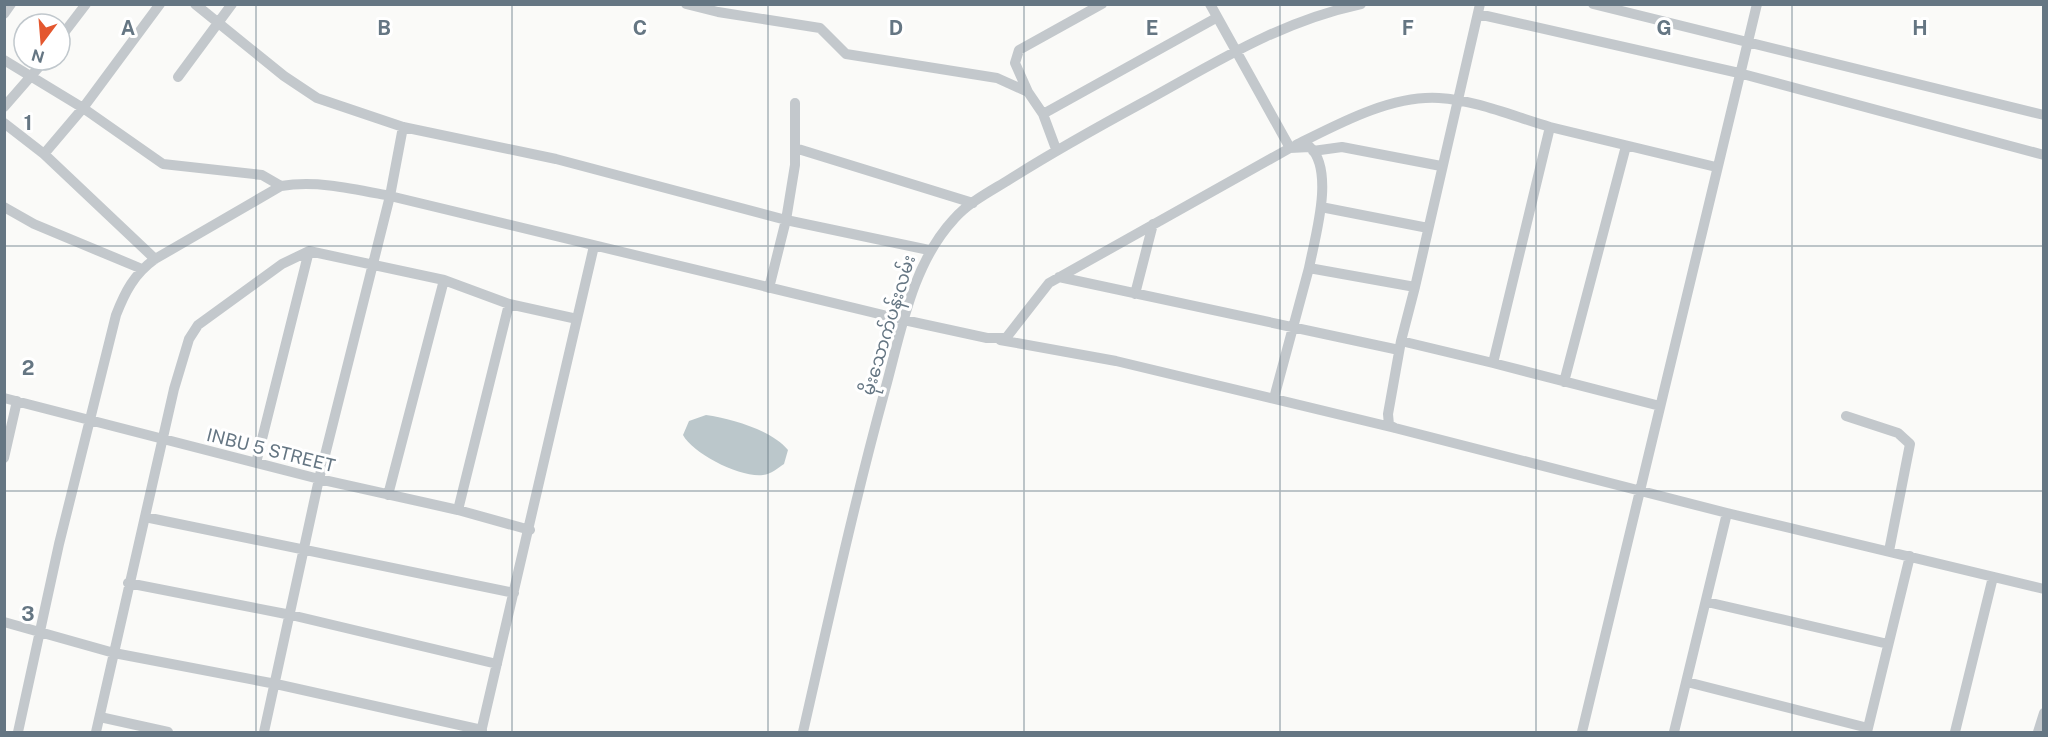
<svg xmlns="http://www.w3.org/2000/svg" width="2048" height="737" viewBox="0 0 2048 737" font-family="'Public Sans','Noto Sans Myanmar',sans-serif">
<rect width="100%" height="100%" fill="#fafaf8"/>
<path fill="#bbc7cb" d="M706,415C733,419 771,430 788,450L784,464C778,468 771,474 763,475C741,478 693,454 683,435L689,421Z"/>
<g fill="none" stroke-linecap="round" stroke-linejoin="round">
<path stroke="#c3c8cc" stroke-width="10" d="M195,4L284,76L317,98L403,127L556,159L786,220L769,288
M686,4L718,12L820,28L846,54L997,78L1028,92L1043,114L1056,149
M1593,4L2044,115
M4,14L11,4
M1478,14L1739,73L2044,155
M60,38L86,4
M4,60L83,108L163,164L262,175L281,186
M178,77L232,4
M1028,92L1015,63L1019,50L1102,4
M795,103V165L786,220L929,250
M4,107L45,60
M1043,114L1216,18
M4,123L44,154
M1296,145C1338,124 1391,95 1439,98C1476,100 1515,117 1550,127
M795,148L973,203
M1290,148L1310,147C1335,171 1315,237 1309,268L1415,287L1401,341L1493,363
M1313,151L1342,147L1441,166
M4,207L34,224L142,269
M1321,207L1428,228
M155,259L44,154L83,108L160,4
M1059,277L1399,350
M1415,287L1480,4
M1135,294L1153,224
M1000,340L1116,361L1395,428
M1401,341L1388,414L1389,425L1395,428L1727,513L2044,589
M1564,382L1626,146
M4,398L319,479L458,510L530,530
M1274,398L1309,268
M1660,406L1493,363L1550,127L1716,167
M1846,416L1898,433L1910,444L1889,551
M4,458L17,401
M256,463L309,251
M388,495L444,280
M458,510L509,304
M145,517L514,593
M128,583L291,615L497,664
M1707,602L1888,644
M4,622L114,653L276,684L482,730
M1687,682L1868,728
M100,717L168,732
M18,732L59,544L116,315C125,292 134,274 155,259L281,186C317,180 354,189 390,196L904,320L987,338H1006L1049,283L1290,148L1210,4
M96,732L174,389L189,339L198,325L282,264L309,251L444,280L509,304L577,319
M264,732L319,479L390,196L403,127
M481,732L594,246
M803,732C829,618 854,503 885,390C901,332 912,264 954,219C968,203 989,192 1007,181C1051,153 1096,128 1142,103C1215,63 1278,22 1361,4
M1582,732L1757,4
M1674,732L1727,513
M1867,732L1910,556
M1955,732L1993,577
M2038,732L2044,713"/>
</g>
<path fill="none" stroke="#657683" stroke-width="1.5" stroke-opacity="0.55" d="M256,4V732M512,4V732M768,4V732M1024,4V732M1280,4V732M1536,4V732M1792,4V732M4,246H2044M4,491H2044"/>
<g text-anchor="middle" dominant-baseline="central" stroke-width="6" stroke-linejoin="round" paint-order="stroke">
<g font-size="18" fill="#657683" stroke="#fff">
<text transform="translate(888 325) rotate(-73)">မိုးသောက်ပန်းလမ်း</text>
<text transform="translate(271 450) rotate(14)">INBU 5 STREET</text>
</g>
</g>
<g font-size="20" text-anchor="middle" font-weight="bold" fill="#657683" stroke="#fff" stroke-width="6" stroke-linejoin="round" paint-order="stroke">
<text x="128" y="35">A</text>
<text x="384" y="35">B</text>
<text x="640" y="35">C</text>
<text x="896" y="35">D</text>
<text x="1152" y="35">E</text>
<text x="1408" y="35">F</text>
<text x="1664" y="35">G</text>
<text x="1920" y="35">H</text>
<text x="28" y="130">1</text>
<text x="28" y="375">2</text>
<text x="28" y="621">3</text>
</g>
<rect width="2048" height="737" fill="none" stroke="#657683" stroke-width="12"/>
<g transform="translate(42 42) rotate(196)"><circle r="28" fill="#ffffff" stroke="#c1c8cd" stroke-width="1.5"/>
<path d="M0-4.5L10 22L0 15L-10 22Z" fill="#e4572e"/>
<text y="-9" font-size="16" font-weight="bold" text-anchor="middle" fill="#657683">N</text>
</g>
</svg>
